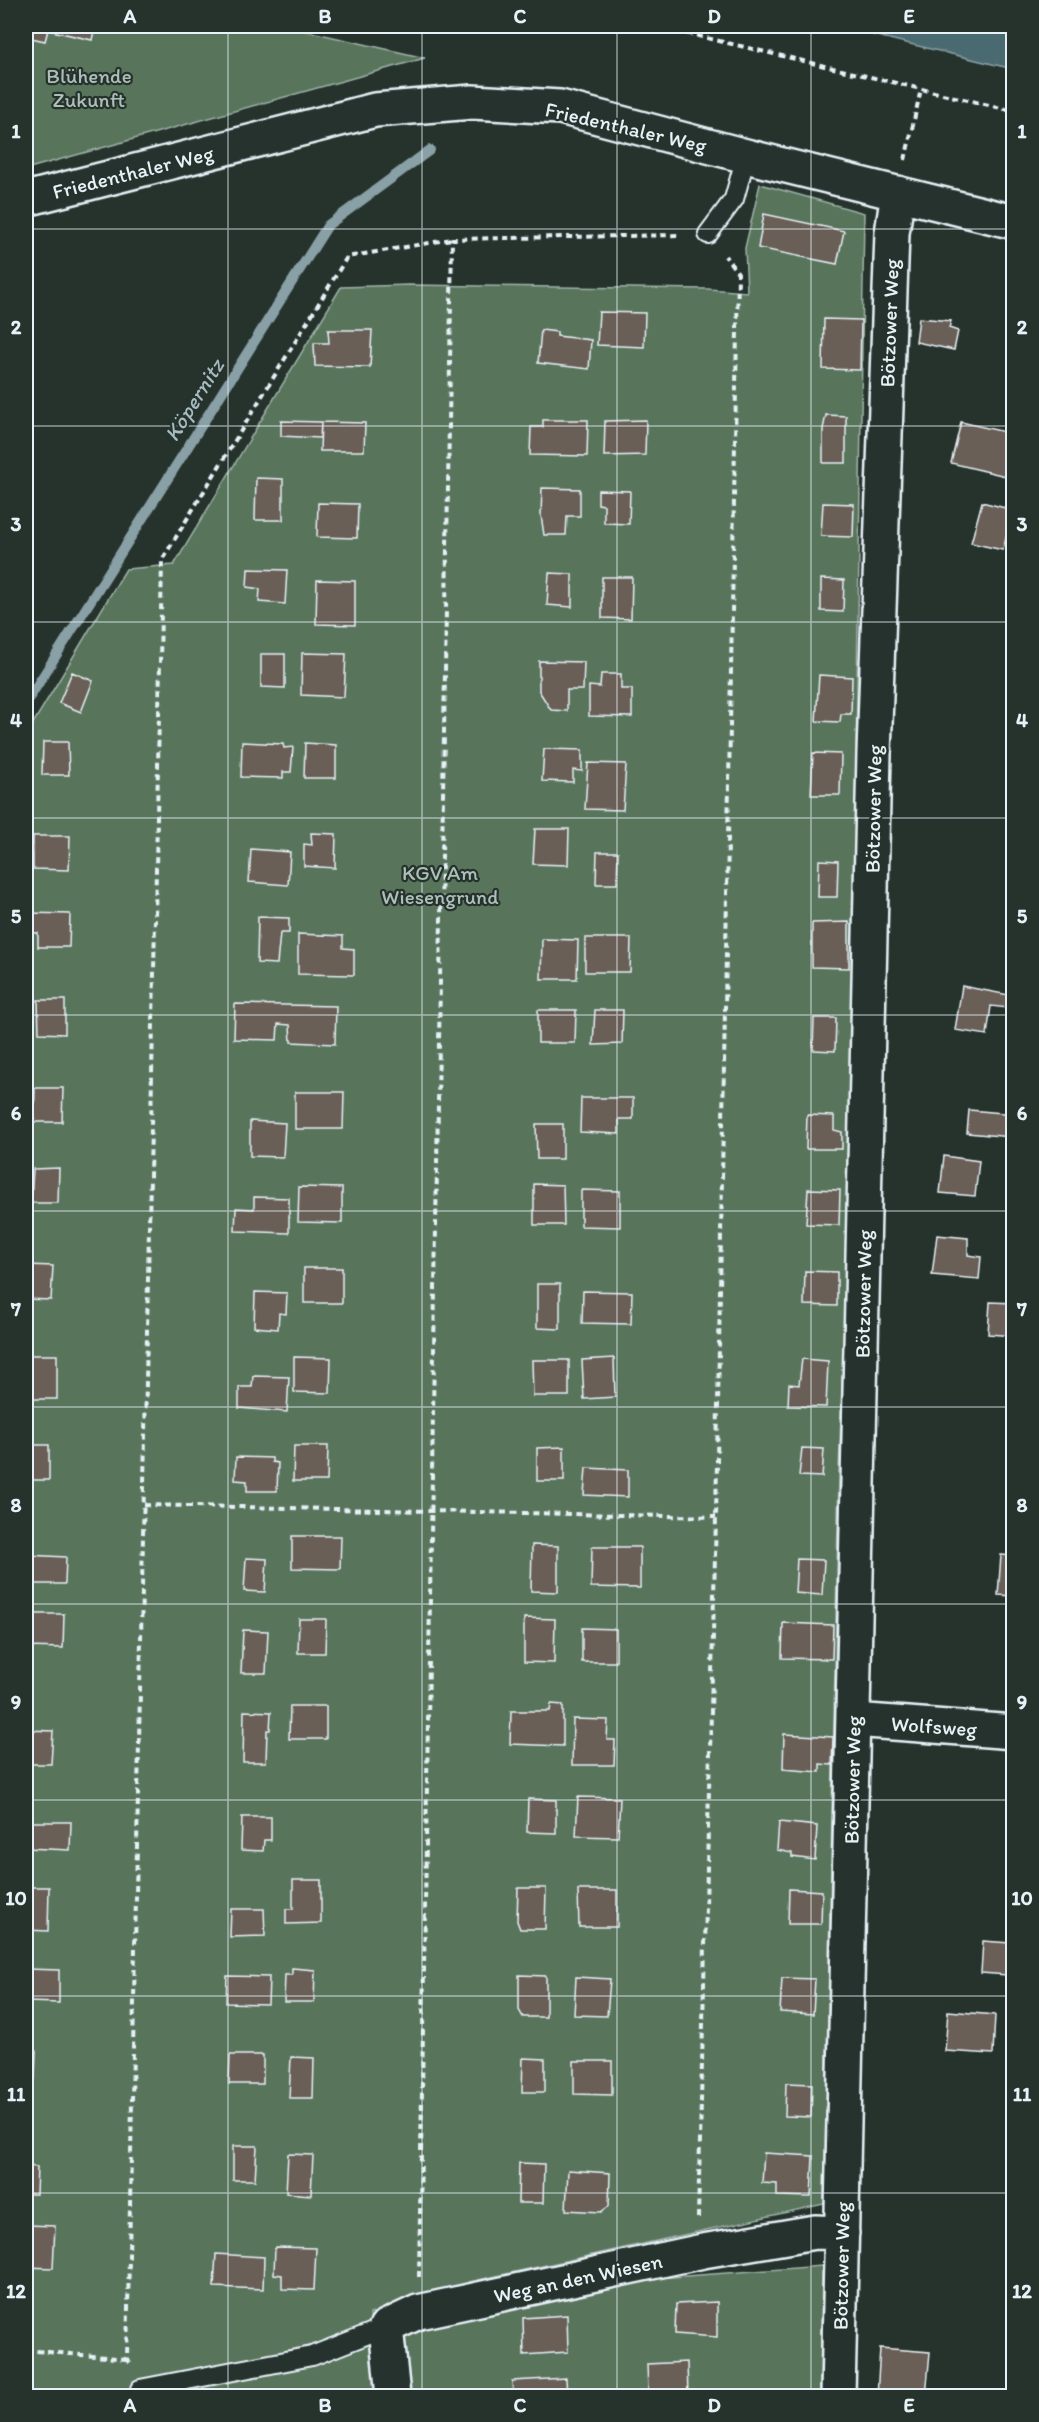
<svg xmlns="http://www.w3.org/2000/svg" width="1039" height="2422" viewBox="0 0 1039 2422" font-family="Itim,sans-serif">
<rect width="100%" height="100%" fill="#26332d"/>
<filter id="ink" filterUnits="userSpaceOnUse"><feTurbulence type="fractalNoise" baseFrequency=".0167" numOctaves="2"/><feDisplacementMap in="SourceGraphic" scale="12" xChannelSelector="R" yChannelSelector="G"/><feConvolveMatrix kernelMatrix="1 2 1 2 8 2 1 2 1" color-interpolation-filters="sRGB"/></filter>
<g filter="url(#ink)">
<path fill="#58755c" stroke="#a0b3aa" stroke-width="1.5" d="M26,26H285L425,58L26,169Z
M760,184L864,213L850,1162L839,1471L824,2204L469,2282L370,2314L378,2396H26V735L126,569L174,565L341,287L409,285L708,289L747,292L745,248Z
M822,2266L820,2396H406L402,2338L419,2323L618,2281Z"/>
<path fill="#496a70" stroke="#89a0a6" stroke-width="1.5" d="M836,26H1013V69Z"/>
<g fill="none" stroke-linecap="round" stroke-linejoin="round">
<path stroke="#89a0a6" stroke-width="10" d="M26,703L328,225L430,150"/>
</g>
<path fill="#6a5e57" stroke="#e8f1f8" stroke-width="1.5" d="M30,26H95L92,40L48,30L45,41L27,37Z
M764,214L844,231L837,264L758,248Z
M599,312L645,313L644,347L597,345Z
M919,318L951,321L949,328L958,331L954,350L916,342Z
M824,319L861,320L860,370L823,369Z
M328,330H372L370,367L315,366L314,343H329Z
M541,330L557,332V336L591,340L589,369L538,363Z
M826,415L846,416V463H823V429Z
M543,420H588L587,456L530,455L531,427H543Z
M646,420L645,455L604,456L605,421Z
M281,421L321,422L320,438L281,436Z
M321,422L365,423L364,451H320Z
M961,422L1014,434V478L951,463Z
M256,478L283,479V520H255Z
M542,488L580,489V516H567L566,535H544L541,515Z
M598,490L630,491L629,524L604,523V505L598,504Z
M982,502L1013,510L1003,550L971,543Z
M318,503L358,504L357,538L317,537Z
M823,503L854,504L853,537L821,536Z
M248,569L287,570L285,604L259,602L260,589L247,587Z
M549,573L572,574V607L547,605Z
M602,577H632L631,619L602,618Z
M821,579L844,580L843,612L821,611Z
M317,580L355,581V625L316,624Z
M302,653L346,654L344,697L301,695Z
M261,654H285V688L261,687Z
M539,661L584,662L583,690H567V711L551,710L539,691Z
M72,672L93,681L81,712L59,703Z
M601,674H621V689H632V717L589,716V686L600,687Z
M819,675L852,677L851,714H841L840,722L816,721Z
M43,742H68L69,775H42Z
M242,742L283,744L284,748L293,747L291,772H283V778L241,777Z
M305,743L336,745V778H304Z
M544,749L582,750V771L573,770V782L542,781Z
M813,753L841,754L840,795H811Z
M588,763L626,764L623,810L585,809Z
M535,829H569L568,865L533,864Z
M311,833L336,834L335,868L304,866V844L312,845Z
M33,836H70L69,870L33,869Z
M251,849L290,852L288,885L249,882Z
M597,852H618L617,884H596Z
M819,860L838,861L837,897H818Z
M27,913L70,914L69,947H38V933L26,932Z
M258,917L289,918V933H280L277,964L257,963Z
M849,922V968L812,967V923Z
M298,934L343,936V948L354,949V975L298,974Z
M585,938H631L630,972H585Z
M542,939L578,940L577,979H541Z
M962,986L1009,995L1008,1008L991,1006L987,1035L955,1030Z
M38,1000H65V1034L39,1033Z
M235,1004L336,1006L335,1044L291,1042L290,1025L278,1024L277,1040L234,1039Z
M538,1010H576L575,1043H538Z
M595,1010H623L622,1044L593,1045Z
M814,1018H836L835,1051L813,1050Z
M35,1088H63L62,1122H34Z
M295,1092H344L343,1129H295Z
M581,1098H633V1119H619V1134L580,1132Z
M969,1110L1014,1114L1012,1137L967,1133Z
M807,1115L834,1116V1130L842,1132V1149H806Z
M250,1121L285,1123L283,1157L250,1156Z
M536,1124H563V1159H537Z
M944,1156L979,1161L975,1196L940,1193Z
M59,1168L58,1203H31L33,1169Z
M534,1184L563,1185L564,1225H534Z
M299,1187L342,1188V1223L298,1222Z
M808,1189L840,1190L839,1225L806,1224Z
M581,1190L620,1191V1227L581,1226Z
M254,1197L289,1198V1233L235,1231L236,1208L254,1209Z
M937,1235L968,1238V1255L981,1257L979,1279L932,1275Z
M26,1265L53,1266L51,1300L26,1299Z
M304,1268H342V1303H304Z
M805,1271L837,1272V1306L804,1305Z
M537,1284H560V1329L537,1328Z
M583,1291L632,1292L631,1324L582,1323Z
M255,1292L287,1293L286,1314L279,1313L278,1329L254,1327Z
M990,1302L1014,1303V1336L988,1334Z
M26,1355H57V1399H29L28,1378H26Z
M294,1357L331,1358L330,1393L294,1392Z
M614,1358L615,1397L584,1399L582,1360Z
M802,1359L828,1361L826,1407L788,1406L789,1384L799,1385Z
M532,1360H569V1396H533Z
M253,1376L289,1377L287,1412L239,1408V1387H252Z
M26,1445H49V1480H26Z
M294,1446H328L327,1481H293Z
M564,1447V1481H537V1448Z
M802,1448L824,1449L822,1477L799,1476Z
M236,1457L272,1458V1462L278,1463L277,1491H247V1481L235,1480Z
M586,1468L628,1470V1497L584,1495Z
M292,1536H341L340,1569L292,1568Z
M532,1545L558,1546V1592L531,1591Z
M592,1547H640V1588L591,1587Z
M26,1555L66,1557L65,1584H26Z
M1001,1555L1014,1556V1596L998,1595Z
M246,1558L267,1559L265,1592L244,1591Z
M797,1559L824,1560L822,1595L795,1593Z
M26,1614H64L63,1648L26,1647Z
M524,1618L555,1619L554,1663L524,1662Z
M299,1619H326L325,1653H298Z
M783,1623L833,1625L832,1659L782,1658Z
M582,1628L616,1629V1662H582Z
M243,1630L268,1631L266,1673H241Z
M551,1704L563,1705V1746L510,1744L511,1711H550Z
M290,1706H326V1739H289Z
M244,1711L271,1712L270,1730H267L266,1762H243Z
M573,1719L608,1720L607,1740H615L614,1765H572Z
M26,1730L53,1731L51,1764H26Z
M784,1734L833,1737L832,1765L820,1764V1772L783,1769Z
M578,1797L620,1798L618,1837L576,1836Z
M528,1799L556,1800V1833L527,1832Z
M242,1817H271V1840H264L263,1851L241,1850Z
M26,1822H71L70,1850L26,1848Z
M779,1822L817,1826L815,1860L792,1857V1853L777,1850Z
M293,1880H321V1923L286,1924V1909H293Z
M26,1887H49L48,1931L26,1930Z
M518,1888H546L545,1929H520L517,1921Z
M789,1889L822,1891L821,1924H788Z
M578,1890H617V1927H579Z
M231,1909H264L265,1936L230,1937Z
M983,1941L1010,1943L1007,1975L981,1973Z
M292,1968L315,1970L314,2002H284L285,1975H292Z
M26,1969L59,1970V2003L26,2002Z
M519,1975L546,1976V2017H523L519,2010Z
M227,1976L269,1977L268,2004L226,2003Z
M576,1977L610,1979L607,2016L574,2015Z
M782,1978L815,1979L813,2014L780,2012Z
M948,2011L995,2015L993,2054L945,2051Z
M26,2051H36L35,2079H26Z
M230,2055H263V2084H229Z
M291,2057L314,2058L313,2098H289Z
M523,2058L545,2059V2092H522Z
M574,2061H612V2095L574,2094Z
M786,2083L812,2084L811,2117L785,2116Z
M233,2146H257L255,2180H233Z
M764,2153L813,2156L811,2197L777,2196V2184L762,2183Z
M288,2154L313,2155L311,2195L286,2193Z
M519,2163L544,2164L543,2203H518Z
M26,2166L37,2167L36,2194H26Z
M568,2170L610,2173L609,2206L601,2212L566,2210Z
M26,2225L55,2226L53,2268L26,2267Z
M275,2247L316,2248L314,2290L282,2289V2275L274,2274Z
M216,2254L264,2257L263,2289L214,2287Z
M717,2302V2337L675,2334L676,2304Z
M567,2315L568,2352L524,2355L523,2318Z
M880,2348L930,2352L926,2396H877Z
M687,2362L688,2396H657L656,2391H648L647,2364Z
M566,2378L567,2396H513L512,2381Z"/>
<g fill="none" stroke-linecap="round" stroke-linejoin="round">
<defs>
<path id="lane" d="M708,234L734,199L746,156
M140,2396V2389L312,2356L386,2327"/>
<path id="street" d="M26,199L375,110L472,102L560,107L746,156L1014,222
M854,1720L1014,1732
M393,2396L386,2327L418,2312L703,2251L815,2232L842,2233
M838,2396L874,754L892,233L898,193"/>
</defs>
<use href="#lane" stroke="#e8f1f8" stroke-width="22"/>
<use href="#street" stroke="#e8f1f8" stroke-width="38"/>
<path stroke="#e8f1f8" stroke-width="4" stroke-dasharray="6 4.5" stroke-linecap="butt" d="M656,26L1014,111
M905,160L921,89
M144,1505L716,1517
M698,2218L716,1517L738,273L725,256
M419,2277L452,239L680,235
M26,2350L127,2359
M129,2363L127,2359L162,560L347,257L452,239"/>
<use href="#lane" stroke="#26332d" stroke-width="18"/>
<use href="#street" stroke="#26332d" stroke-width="33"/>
</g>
</g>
<path fill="none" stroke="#e8f1f8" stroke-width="1.5" stroke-opacity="0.55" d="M228,26V2396M422,26V2396M617,26V2396M811,26V2396M26,229H1014M26,426H1014M26,622H1014M26,818H1014M26,1015H1014M26,1211H1014M26,1407H1014M26,1604H1014M26,1800H1014M26,1996H1014M26,2193H1014"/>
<g text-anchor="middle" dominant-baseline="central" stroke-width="4.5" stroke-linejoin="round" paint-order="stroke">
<g font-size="21" fill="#aebfba" stroke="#26332d">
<text x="89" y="75">Blühende<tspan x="89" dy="24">Zukunft</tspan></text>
<text x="440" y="872">KGV Am<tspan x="440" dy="24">Wiesengrund</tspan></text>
</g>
<g font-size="21" fill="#e8f1f8" stroke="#26332d">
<text transform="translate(626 127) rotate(13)">Friedenthaler Weg</text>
<text transform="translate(133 172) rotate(-14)">Friedenthaler Weg</text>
<text transform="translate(889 323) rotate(-88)">Bötzower Weg</text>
<text transform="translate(873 809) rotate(-89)">Bötzower Weg</text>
<text transform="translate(863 1294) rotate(-89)">Bötzower Weg</text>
<text transform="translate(934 1726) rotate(4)">Wolfsweg</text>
<text transform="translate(852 1780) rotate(-89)">Bötzower Weg</text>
<text transform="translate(841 2266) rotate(-89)">Bötzower Weg</text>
<text transform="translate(578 2278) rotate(-12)">Weg an den Wiesen</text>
</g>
<g font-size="22" font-style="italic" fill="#a8bbc2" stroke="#26332d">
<text transform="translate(194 400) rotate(-58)">Köpernitz</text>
</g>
</g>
<rect width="1039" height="2422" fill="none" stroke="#26332d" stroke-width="66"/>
<rect x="33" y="33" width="973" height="2356" fill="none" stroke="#e8f1f8" stroke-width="2"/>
<g font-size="20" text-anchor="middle" font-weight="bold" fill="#e8f1f8">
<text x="130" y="23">A</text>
<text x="325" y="23">B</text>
<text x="520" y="23">C</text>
<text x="714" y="23">D</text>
<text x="909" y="23">E</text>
<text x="16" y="138">1</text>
<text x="1022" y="138">1</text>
<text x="16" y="334">2</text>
<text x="1022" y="334">2</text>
<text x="16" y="531">3</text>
<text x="1022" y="531">3</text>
<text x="16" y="727">4</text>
<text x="1022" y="727">4</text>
<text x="16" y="923">5</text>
<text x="1022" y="923">5</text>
<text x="16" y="1120">6</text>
<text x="1022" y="1120">6</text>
<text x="16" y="1316">7</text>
<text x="1022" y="1316">7</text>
<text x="16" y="1512">8</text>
<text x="1022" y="1512">8</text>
<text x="16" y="1709">9</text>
<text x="1022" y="1709">9</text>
<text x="16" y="1905">10</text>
<text x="1022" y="1905">10</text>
<text x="16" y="2101">11</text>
<text x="1022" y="2101">11</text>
<text x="16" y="2298">12</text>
<text x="1022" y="2298">12</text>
<text x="130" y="2412">A</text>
<text x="325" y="2412">B</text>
<text x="520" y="2412">C</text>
<text x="714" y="2412">D</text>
<text x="909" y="2412">E</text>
</g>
</svg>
